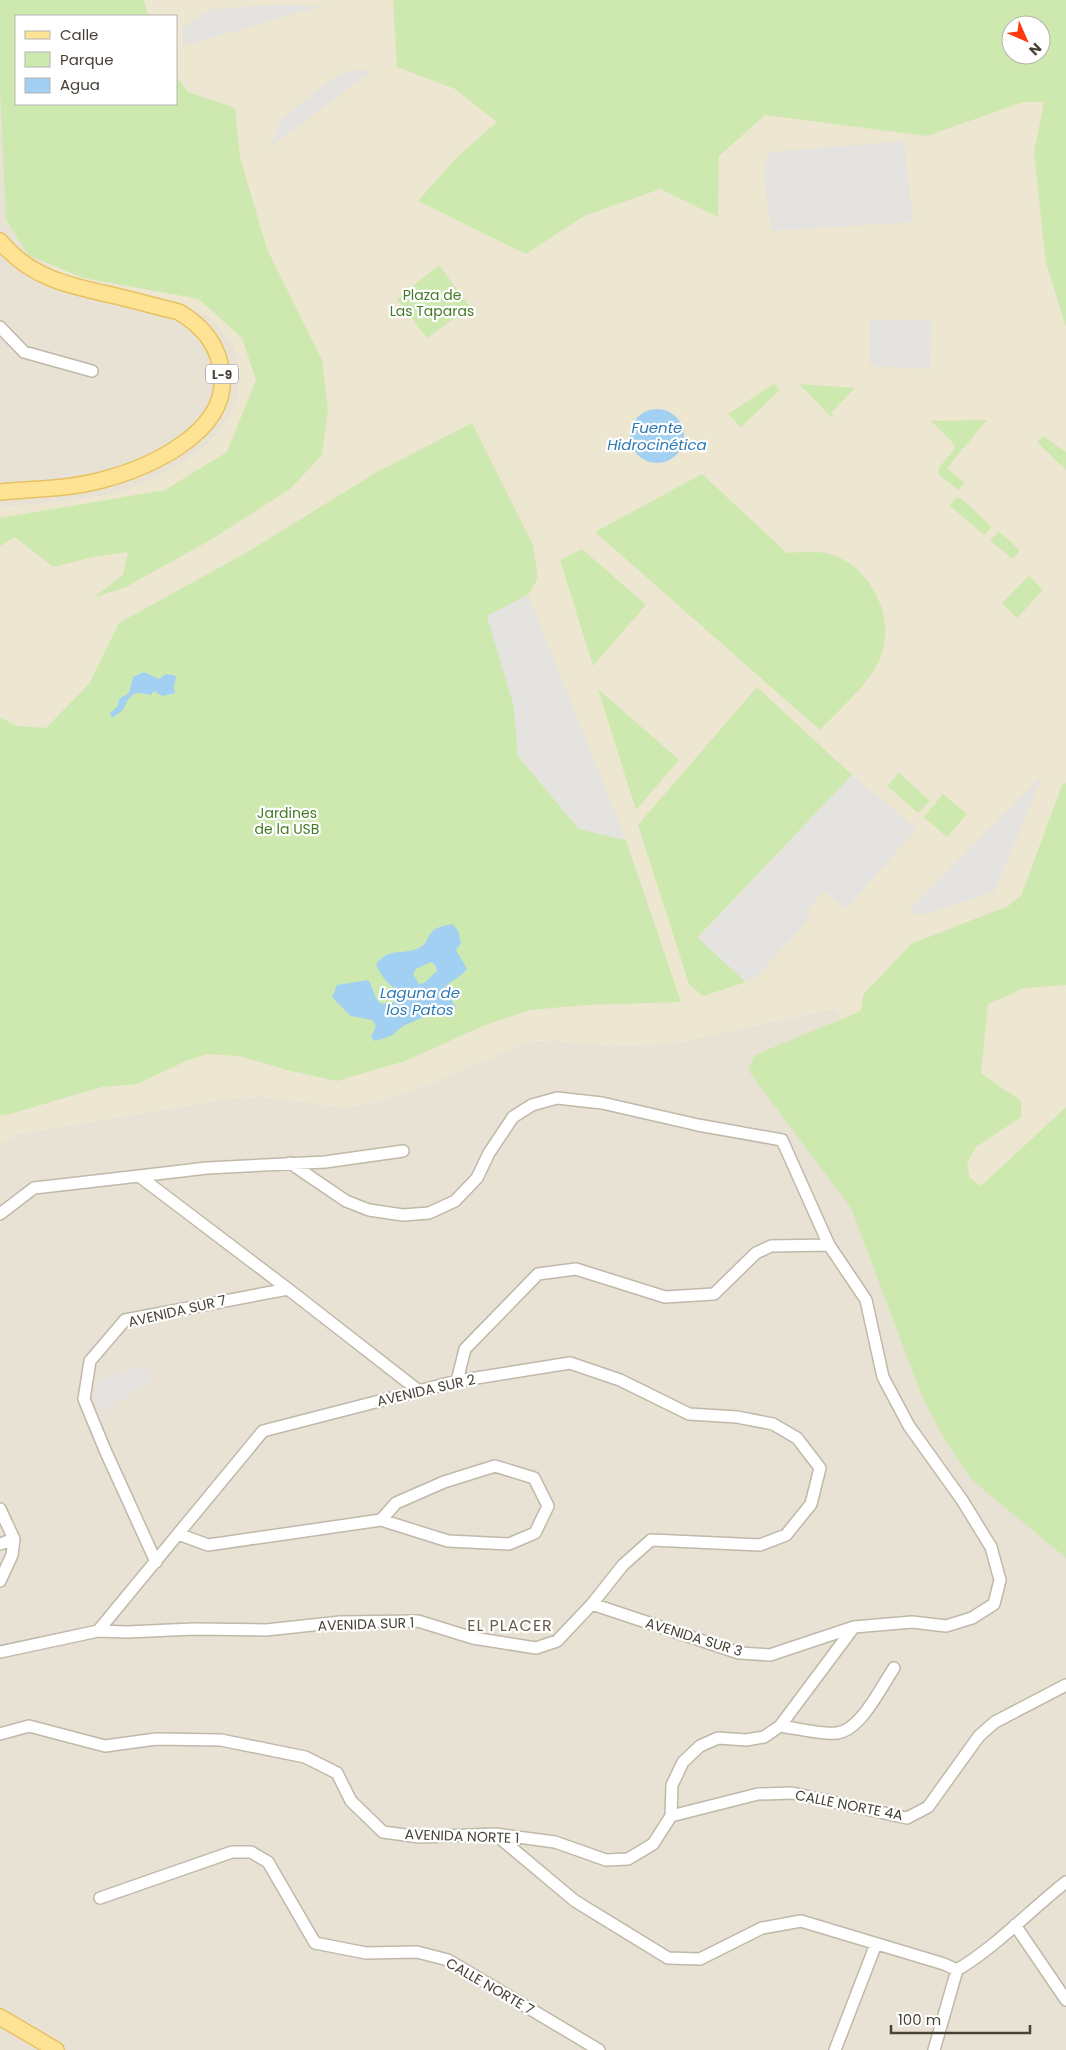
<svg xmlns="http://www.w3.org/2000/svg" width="1066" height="2050" viewBox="0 0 1066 2050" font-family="Poppins,sans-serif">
<rect width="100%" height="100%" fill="#f4f0e7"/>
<path fill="#e8e2d5" d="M0,40L14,114L151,299L186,307L210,317L232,342L238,358L240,381L237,402L229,418L218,434L201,450L177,467L141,485L117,493L84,499L0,508Z
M835,1008L890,1095L1066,1460V2050H0V1143L17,1134L232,1098L260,1096L342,1107L374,1103L424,1086L515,1047L533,1041L555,1040L576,1043L633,1046L680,1042Z"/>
<path fill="#ede6d1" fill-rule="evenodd" d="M0,0H1066V1460L865,1055L834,1008L680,1042L633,1046L576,1043L555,1040L533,1041L515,1047L424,1086L374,1103L342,1107L260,1096L232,1098L17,1134L0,1143V508L84,499L117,493L141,485L177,467L201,450L218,434L229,418L237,402L240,381L238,358L232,342L210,317L186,307L90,285L62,275L44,262L31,246ZM16,16H176V104H16ZM1011,25H1041V55H1011Z"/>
<path fill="#cee9af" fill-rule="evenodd" d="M0,0H144L148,16H16V104H176V76L188,92L235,108L240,157L267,249L322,360L328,410L322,455L290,489L212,539L126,587L93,598L123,575L128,552L93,557L53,567L15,537L0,546V518L165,490L227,452L256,380L242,338L199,299L83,278L28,255L6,220L0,86Z
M393,0H1066V327L1046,263L1034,153L1044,102H1023L927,136L765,115L719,156L718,217L660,189L584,216L526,254L418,201L456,158L497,122L455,89L397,67ZM1011,25H1041V55H1011Z
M439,265L470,307L427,338L397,299Z
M774,384L780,390L741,427L728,414Z
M799,384L855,388L832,412L833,419Z
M987,420L947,468L965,483L958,490L939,475L938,469L954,449L955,445L931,421Z
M472,423L533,545L538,578L528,595L487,616L514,706L518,756L579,829L626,840L681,1002L586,1005L530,1010L483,1026L405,1061L337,1081L291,1071L239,1056L207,1054L188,1060L137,1084L102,1087L10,1114L0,1115V717L17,726L46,728L89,684L119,623L244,554L377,472Z
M1043,436L1066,452V470L1037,442Z
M702,474L787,553C802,552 818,550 833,555C876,571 899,625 876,667C865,687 837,712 820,730L595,532Z
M956,497L962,499L990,525L991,528L984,535L950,506Z
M997,532H999L1019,549V552L1013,559L990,541Z
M582,549L646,605L593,666L560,560Z
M1029,576L1043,590L1017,618L1002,603Z
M757,687L852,775L698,937L746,982L703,996L689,984L638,825Z
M598,689L679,760L636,810Z
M899,773L930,801L918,813L887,786Z
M1066,783V985L1024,988L988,1004L981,1073L1021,1101V1117L976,1147L967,1162L970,1178L981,1186L1066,1107V1558L972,1480L944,1438L921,1394L851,1208L748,1070L755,1055L861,1011L863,995L911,944L1008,906L1021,896L1062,785Z
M943,794L967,814L947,837L924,817Z"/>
<path fill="#e5e3df" d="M277,5L322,6L183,46L182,29L211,9Z
M353,70L372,71L270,147L281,120L331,79Z
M904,141L913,222L771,231L764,174L766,157L771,152Z
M870,320H932L930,369L870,366Z
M528,595L626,840L579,829L518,756L514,706L487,616Z
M852,775L917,829L846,909L824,891L806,913L810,918L753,980L746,982L698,938Z
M1043,775L994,892L918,916L910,909Z
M145,1366L150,1382L99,1413L95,1394L96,1383L101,1379Z"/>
<path fill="#a2d0f2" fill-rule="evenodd" d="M630 436a27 27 0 1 1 54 0a27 27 0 1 1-54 0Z
M144,672L159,679L166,674L176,676L174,687L175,693L162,696L154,691L151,695L140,693L133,694L127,701L123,710L112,718L110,713L118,706L119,699L129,693L133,677Z
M453,924L458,931L461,943L456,950L467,969C461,977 452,980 445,987L456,1008L451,1015L426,1016L403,1026L391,1036L375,1041L371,1037L376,1026L372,1020L351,1016L332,997L337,985L368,980C374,988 373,997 381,1004L401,1001L404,994C391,988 382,978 376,965C388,946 402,956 419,948C427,944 426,940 431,933C435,927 446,925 453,924ZM431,962L436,966L437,971L424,983L419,984L413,974L416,969Z"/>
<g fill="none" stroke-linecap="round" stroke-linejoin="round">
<defs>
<path id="minor" d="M0,327L24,352L92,371
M290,1163L346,1201L369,1210L403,1215L429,1213L455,1201L477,1178L489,1153L513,1117L532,1105L557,1098L602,1103L698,1125L782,1140L829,1245
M139,1176L207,1168L325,1162L403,1151
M0,1214L34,1188L139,1176L288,1289L419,1391
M457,1381L465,1349L538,1274L576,1269L665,1297L714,1294L756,1253L771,1246L829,1245L866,1300L883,1377L909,1426L962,1500L991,1547L1000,1580L994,1604L972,1618L946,1626L912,1622L854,1627L770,1655L739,1653L592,1604
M0,1509L14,1539L12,1555L0,1581
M178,1534L208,1545L381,1520L448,1541L509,1544L535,1533L548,1506L534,1478L495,1466L444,1482L396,1503L381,1520
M0,1544L14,1539
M156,1562L105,1450L84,1399L90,1361L125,1320L288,1289
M0,1652L98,1631L127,1632L194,1629L266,1630L340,1622L418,1621L473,1638L536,1648L557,1641L592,1604L623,1565L651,1540L760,1545L786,1535L811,1504L820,1468L797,1438L773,1424L737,1417L689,1414L620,1380L570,1363L457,1381L263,1431L98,1631
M780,1726C795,1728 823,1735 837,1733C861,1730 881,1687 894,1668
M0,1734L29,1726L105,1746L156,1739L221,1740L305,1757L337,1773L351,1801L383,1832L420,1837L495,1834L555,1842L606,1860L628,1859L653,1844L671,1816L672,1785L683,1762L700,1746L718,1738L746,1740L764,1737L780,1726L854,1627
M671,1816L758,1794L792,1793L907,1818L928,1807L979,1736L995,1722L1066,1685
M495,1834L575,1901L668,1958L700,1959L762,1928L801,1921L944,1964L957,1970C997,1946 1029,1911 1066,1882
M100,1898L232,1852H251L268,1862L315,1943L366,1953L417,1952L448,1960L599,2050
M1015,1925L1066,2000
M835,2050L876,1944
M934,2050L957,1970"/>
<path id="major" d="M0,241C31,279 71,286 116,296C137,301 158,307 179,312C204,327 219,346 222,375C228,433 148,468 102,480C70,489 33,489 0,492
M0,2017L56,2050"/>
</defs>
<use href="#minor" stroke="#c0b8a9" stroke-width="14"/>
<use href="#major" stroke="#e7c162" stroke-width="18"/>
<use href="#minor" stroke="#fff" stroke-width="11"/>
<use href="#major" stroke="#ffe395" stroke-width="15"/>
</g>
<g text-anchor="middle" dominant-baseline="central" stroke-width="4.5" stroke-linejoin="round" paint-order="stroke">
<rect fill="#fff" stroke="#7e7a72" stroke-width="1" x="206" y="364.5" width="32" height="19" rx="4"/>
<g font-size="12" font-weight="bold" fill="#474136">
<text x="222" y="374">L-9</text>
</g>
<g font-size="14" fill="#457b27" stroke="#fff">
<text x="432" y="295">Plaza de<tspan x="432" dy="16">Las Taparas</tspan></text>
<text x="287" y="813">Jardines<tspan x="287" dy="16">de la USB</tspan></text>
</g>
<g font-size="14" fill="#474136" stroke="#fff">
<text transform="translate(177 1311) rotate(-13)">AVENIDA SUR 7</text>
<text transform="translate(426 1390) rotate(-13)">AVENIDA SUR 2</text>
<text transform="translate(366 1624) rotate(-2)">AVENIDA SUR 1</text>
<text transform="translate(694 1637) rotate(17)">AVENIDA SUR 3</text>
<text transform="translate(849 1805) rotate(11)">CALLE NORTE 4A</text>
<text transform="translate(462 1836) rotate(2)">AVENIDA NORTE 1</text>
<text transform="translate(490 1986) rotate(30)">CALLE NORTE 7</text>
</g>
<g font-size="15" font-style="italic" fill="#2c7ab6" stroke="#fff">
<text x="657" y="427">Fuente<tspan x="657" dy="17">Hidrocinética</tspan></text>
<text x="420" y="992">Laguna de<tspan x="420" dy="17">los Patos</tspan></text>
</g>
<g font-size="16" letter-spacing="1" fill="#6a5f4d" stroke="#fff">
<text x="510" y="1625">EL PLACER</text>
</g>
</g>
<rect x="15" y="15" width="162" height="90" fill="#ffffff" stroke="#b5b3af"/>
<rect x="25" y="31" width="25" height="8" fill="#ffe395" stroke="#b5b3af"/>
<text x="60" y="40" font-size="15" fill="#474136">Calle</text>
<rect x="25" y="52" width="25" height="15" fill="#cee9af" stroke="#b5b3af"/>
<text x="60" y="65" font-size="15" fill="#474136">Parque</text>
<rect x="25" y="78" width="25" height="15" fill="#a2d0f2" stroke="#b5b3af"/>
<text x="60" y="90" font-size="15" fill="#474136">Agua</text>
<g transform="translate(1026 40) rotate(135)"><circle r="24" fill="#ffffff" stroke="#b5b3af"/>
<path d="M0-4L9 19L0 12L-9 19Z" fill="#ff3a13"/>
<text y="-8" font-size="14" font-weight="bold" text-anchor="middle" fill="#474136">N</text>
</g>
<path d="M891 2025v8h139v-8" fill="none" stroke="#474136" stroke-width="2.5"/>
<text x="898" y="2025" font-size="15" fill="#474136" stroke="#ffffff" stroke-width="4" paint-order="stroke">100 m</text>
</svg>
